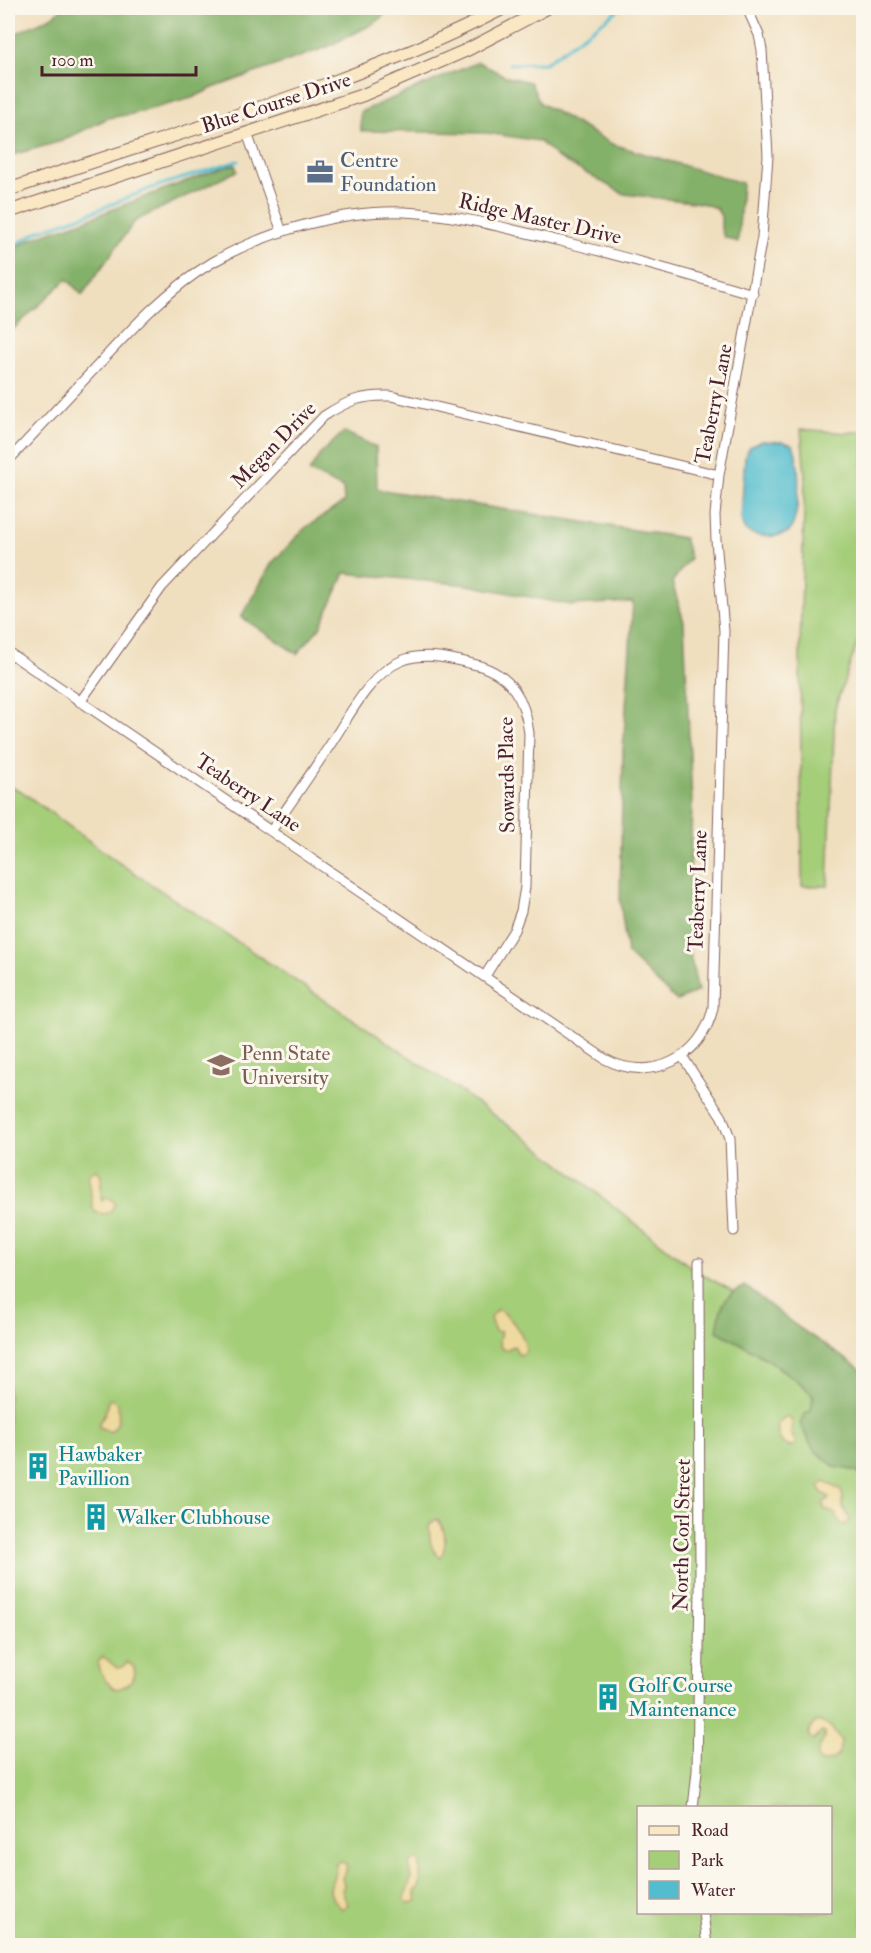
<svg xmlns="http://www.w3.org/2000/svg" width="871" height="1953" viewBox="0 0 871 1953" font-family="'IM FELL Double Pica',serif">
<rect width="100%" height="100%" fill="#fbf7ec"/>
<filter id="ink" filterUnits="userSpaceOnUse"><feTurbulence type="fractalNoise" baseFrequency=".0167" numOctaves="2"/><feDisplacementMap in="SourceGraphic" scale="12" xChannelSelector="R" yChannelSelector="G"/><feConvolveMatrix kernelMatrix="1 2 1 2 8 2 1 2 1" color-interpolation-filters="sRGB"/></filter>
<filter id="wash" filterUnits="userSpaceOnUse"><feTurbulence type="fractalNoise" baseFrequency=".008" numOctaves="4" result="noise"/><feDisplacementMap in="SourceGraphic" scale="24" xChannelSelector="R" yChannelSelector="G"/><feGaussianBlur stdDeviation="1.35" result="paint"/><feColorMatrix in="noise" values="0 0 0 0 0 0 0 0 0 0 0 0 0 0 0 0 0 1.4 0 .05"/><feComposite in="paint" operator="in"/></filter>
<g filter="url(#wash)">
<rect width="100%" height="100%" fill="#f0dfbf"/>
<path fill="#a5ce79" stroke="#787652" stroke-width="1.5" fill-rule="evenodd" d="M801,429L846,433L863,431V627L835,708L828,886H802L800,648L805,476Z
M8,786L21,791L115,860L447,1082L533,1143L696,1271L795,1325L864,1372L863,1945H8ZM638,1808H830V1912H638Z"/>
<path fill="#84b169" stroke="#67684a" stroke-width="1.5" d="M62,8H414L424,11L423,14C413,17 400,10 390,8L379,20L367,27L327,47L213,88L192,98L132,114L108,118L62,141L8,156V39C23,26 49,23 62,8Z
M478,62L507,77L530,82L540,103L612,144L742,183L738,242L724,237L721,229V216L716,208L701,203L624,194L558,158L539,141L487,133L361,131L360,112Z
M235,164L237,171L135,221L82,295L67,279L8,334V253C30,235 57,231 83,221C134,201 183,181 235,164Z
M344,432L376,447L377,489L684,538L690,558L672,582L684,622L692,803L688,945L698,991L677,1001L627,954L620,900L623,751L633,602L571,605L468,585L345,573L320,627L297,654L241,617L272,563L305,528L344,502L343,488L309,472L321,453Z
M745,1286L795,1325L863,1371V1478L857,1471L835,1467L813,1449L800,1424L804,1415L811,1410L813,1395C788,1371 749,1347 717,1331C720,1308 722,1296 745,1286Z"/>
<path fill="#eeda9e" stroke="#9c7c64" stroke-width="1.5" d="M96,1169L101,1175V1199L102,1201L106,1198L112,1199L115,1204L110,1212L105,1214L95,1212C89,1202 92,1188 88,1176Z
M497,1309C508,1313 530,1340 525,1353L519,1355L514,1346L505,1350L501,1348L499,1341L501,1332L495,1331L490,1319Z
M111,1399L118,1404C119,1414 120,1426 110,1432L99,1427V1423L105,1413L108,1401Z
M785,1417H789L792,1422L791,1433L796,1443L793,1447C780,1447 776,1434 778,1423Z
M825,1482L841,1490L843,1498L842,1506L851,1520L844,1525L841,1524L836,1514L824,1509V1502L829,1499V1497L821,1492L819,1486Z
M434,1520H438C446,1529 447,1546 441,1557C429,1551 430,1538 429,1526Z
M103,1656L117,1668L123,1667L127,1662C144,1670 130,1687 116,1689C106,1684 100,1673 98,1662Z
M818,1721L830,1726L841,1741L839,1754C833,1761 815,1768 818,1752C819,1744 826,1742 824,1733L822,1732L813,1740L808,1735L813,1724Z
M415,1859L419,1861L420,1864V1886L415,1892L417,1901L408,1904L405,1901V1895L411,1879L409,1864L411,1861Z
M340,1861L345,1863L347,1867L342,1878L344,1885L342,1891L348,1904L342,1909C320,1888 335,1886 336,1864Z"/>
<path fill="#52bdce" stroke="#4e6e7c" stroke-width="1.5" d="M761,441L784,442L793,445C801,463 801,515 789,532C775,538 757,539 744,529L741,519L745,456L750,447Z"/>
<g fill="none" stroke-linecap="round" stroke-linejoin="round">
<path stroke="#52bdce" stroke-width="3" d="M509,64L545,63L621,8
M8,249L39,231L88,214L154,187L238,161"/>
</g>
</g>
<g filter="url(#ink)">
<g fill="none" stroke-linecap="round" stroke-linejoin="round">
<defs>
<path id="street" d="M247,133L282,232
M8,461C38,429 68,397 98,365C132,328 169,288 213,262C267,231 342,210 404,212C457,214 509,229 560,241C625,257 689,275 753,294
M8,652L605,1059C651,1084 702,1058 713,1008L724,631L716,540L715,515L719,475L762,237L768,156L762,50L759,35L747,8
M80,702L162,587L324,416C349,400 362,395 391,396L719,475
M271,831C291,803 309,776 328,748C347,720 369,674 401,661C424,651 454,659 477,665C512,675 525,700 529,733L525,887L521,911L514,930L485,976
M682,1056L722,1117L730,1139L734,1231
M693,1808L697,1771L700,1588L699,1262
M703,1912L707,1946"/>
<path id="secondary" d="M8,190C175,132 347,89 504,8
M8,212L363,95L467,50L547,8"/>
</defs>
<use href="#street" stroke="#84625f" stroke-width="11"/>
<use href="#secondary" stroke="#84625f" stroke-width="14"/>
<use href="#street" stroke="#fff" stroke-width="9"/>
<use href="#secondary" stroke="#fae7c3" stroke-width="12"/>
</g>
</g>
<defs>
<symbol id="office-bare" viewBox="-9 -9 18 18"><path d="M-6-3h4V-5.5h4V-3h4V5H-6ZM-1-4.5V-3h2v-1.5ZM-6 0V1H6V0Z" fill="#5c6f8a" stroke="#fbf7ec" stroke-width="2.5" paint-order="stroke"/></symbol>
<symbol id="university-bare" viewBox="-9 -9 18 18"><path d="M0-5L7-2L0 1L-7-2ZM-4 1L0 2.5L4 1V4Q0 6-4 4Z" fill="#8d6e63" stroke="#fbf7ec" stroke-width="2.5" paint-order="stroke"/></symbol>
<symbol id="building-bare" viewBox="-9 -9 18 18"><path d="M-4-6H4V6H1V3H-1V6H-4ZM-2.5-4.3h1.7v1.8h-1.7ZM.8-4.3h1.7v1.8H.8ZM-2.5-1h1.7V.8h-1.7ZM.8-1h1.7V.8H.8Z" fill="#0f9aa8" stroke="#fbf7ec" stroke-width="2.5" paint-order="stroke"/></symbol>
</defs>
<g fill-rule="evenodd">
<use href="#office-bare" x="301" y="153" width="38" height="38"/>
<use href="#university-bare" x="202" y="1046" width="38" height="38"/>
<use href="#building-bare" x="19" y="1447" width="38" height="38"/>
<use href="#building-bare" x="77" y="1498" width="38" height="38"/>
<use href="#building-bare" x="589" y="1678" width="38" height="38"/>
</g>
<g text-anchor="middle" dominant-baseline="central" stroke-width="6" stroke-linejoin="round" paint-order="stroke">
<g font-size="21" fill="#4a1f2b" stroke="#fbf7ec">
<text transform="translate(276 103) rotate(-18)">Blue Course Drive</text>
<text transform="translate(540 219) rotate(13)">Ridge Master Drive</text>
<text transform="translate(714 404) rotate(-79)">Teaberry Lane</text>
<text transform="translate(274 445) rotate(-46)">Megan Drive</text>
<text transform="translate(507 775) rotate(-91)">Sowards Place</text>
<text transform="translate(248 793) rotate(34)">Teaberry Lane</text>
<text transform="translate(698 891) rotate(-88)">Teaberry Lane</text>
<text transform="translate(682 1535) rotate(-89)">North Corl Street</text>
</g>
<g font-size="21" fill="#4e5e75" stroke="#fbf7ec" text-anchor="start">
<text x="340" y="160">Centre<tspan x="340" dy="24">Foundation</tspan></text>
</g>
<g font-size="21" fill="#785e54" stroke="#fbf7ec" text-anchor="start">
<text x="241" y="1053">Penn State<tspan x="241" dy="24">University</tspan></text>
</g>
<g font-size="21" fill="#0d838f" stroke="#fbf7ec" text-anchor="start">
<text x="58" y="1454">Hawbaker<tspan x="58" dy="24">Pavillion</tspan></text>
<text x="116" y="1517">Walker Clubhouse</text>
<text x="628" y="1685">Golf Course<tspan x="628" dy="24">Maintenance</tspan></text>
</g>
</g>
<rect width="871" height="1953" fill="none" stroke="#fbf7ec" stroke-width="30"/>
<rect x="637" y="1806" width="195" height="108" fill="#fbf7ec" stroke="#b4a19f" stroke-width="1.5"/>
<rect x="649" y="1826" width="30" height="9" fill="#fae7c3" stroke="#b4a19f" stroke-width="1.5"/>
<text x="691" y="1836" font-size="18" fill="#4a1f2b">Road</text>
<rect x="649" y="1851" width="30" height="18" fill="#a5ce79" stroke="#b4a19f" stroke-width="1.5"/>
<text x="691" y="1866" font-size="18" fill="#4a1f2b">Park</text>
<rect x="649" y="1881" width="30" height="18" fill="#52bdce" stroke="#b4a19f" stroke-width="1.5"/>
<text x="691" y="1896" font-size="18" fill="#4a1f2b">Water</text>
<path d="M42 66v9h154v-9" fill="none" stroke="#4a1f2b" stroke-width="3"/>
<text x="51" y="66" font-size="18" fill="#4a1f2b" stroke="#fbf7ec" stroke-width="4.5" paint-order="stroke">100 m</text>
</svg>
